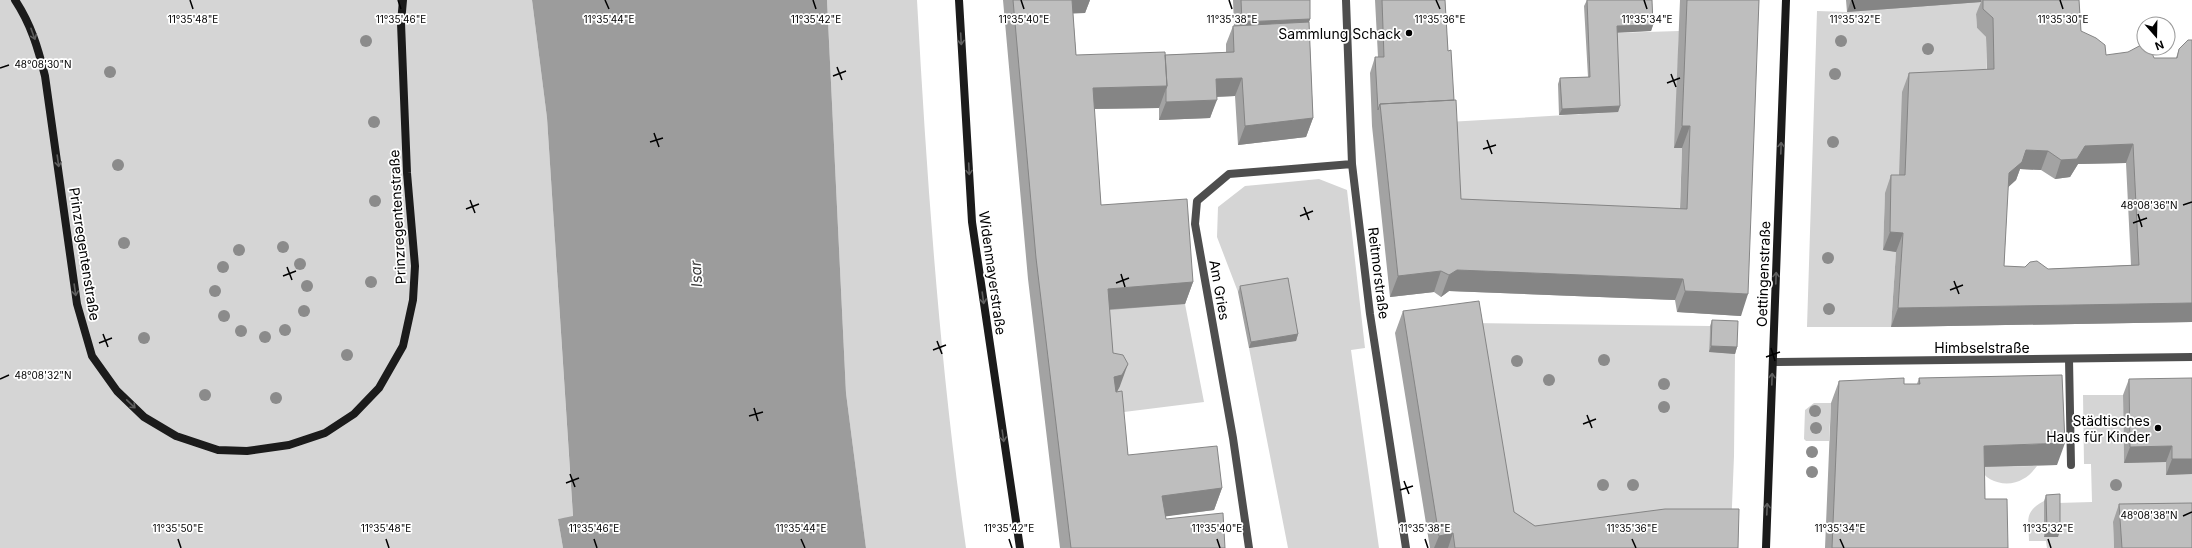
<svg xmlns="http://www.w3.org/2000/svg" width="2192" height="548" viewBox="0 0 2192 548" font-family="Inter,sans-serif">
<rect width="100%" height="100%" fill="#fff"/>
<path fill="#d5d5d5" d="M0,0H532L547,118L573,517L558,519L563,548H0Z
M827,0H917C927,183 940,367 966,548H866L846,393Z
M1984,1L1976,14L1977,28L1986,37L1987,88L1899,194H1885L1883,250L1896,252L1891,327H1807L1817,11L1847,12Z
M1679,31L1675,147L1682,148L1679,231L1453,220L1448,122L1617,112L1614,33Z
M1319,179L1347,190L1365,348L1351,350L1379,548H1288L1249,348L1296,341L1286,284L1238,292L1217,237L1218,207L1245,186Z
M1185,304L1204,402L1108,414L1100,310Z
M1471,323L1710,326L1709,352L1735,354L1734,456L1731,531L1528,548L1506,534Z
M2083,395H2123L2124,463L2166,462V475L2192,474V521L2113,523L2114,548H2047L2046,541H2029C2029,521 2023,512 2044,501V537L2057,503L2092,502L2091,464H2084Z
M1814,403H1831L1829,441H1806L1804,439L1805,410Z
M2037,466C2033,471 2029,476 2023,479C2009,488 1985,483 1980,467Z"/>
<path fill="#9c9c9c" d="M532,0H827L846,393L866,548H563L558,519L573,516L547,118Z"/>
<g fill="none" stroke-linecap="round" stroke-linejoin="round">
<path stroke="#4e4e4e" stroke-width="8" d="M2069,359L2071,465"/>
<path stroke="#4e4e4e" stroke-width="8" d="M1346,0L1352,164L1370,314L1406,548
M1773,362L2192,357
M1249,548L1233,438L1195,224L1197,201L1229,174L1352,164"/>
<path stroke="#1b1b1b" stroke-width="8" d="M15,0C31,24 38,48 45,76L77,304L92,356L117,391L144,417L176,436L218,450L247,451L289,445L325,433L354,414L379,388L403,346L413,300L415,266L407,173L401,23L403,0
M959,0L972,222L1020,548
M1766,548L1786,0"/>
</g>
<g fill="#8b8b8b">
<circle cx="366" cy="41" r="6"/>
<circle cx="1841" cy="41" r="6"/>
<circle cx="1928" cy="49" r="6"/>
<circle cx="110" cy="72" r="6"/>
<circle cx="1835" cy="74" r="6"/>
<circle cx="374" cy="122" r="6"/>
<circle cx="1833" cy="142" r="6"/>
<circle cx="118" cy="165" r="6"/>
<circle cx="375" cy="201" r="6"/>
<circle cx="124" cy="243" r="6"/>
<circle cx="283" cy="247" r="6"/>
<circle cx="239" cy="250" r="6"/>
<circle cx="1828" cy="258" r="6"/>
<circle cx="300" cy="264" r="6"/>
<circle cx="223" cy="267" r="6"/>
<circle cx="371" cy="282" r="6"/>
<circle cx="307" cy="286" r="6"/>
<circle cx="215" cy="291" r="6"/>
<circle cx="1829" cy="309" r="6"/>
<circle cx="304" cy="311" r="6"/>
<circle cx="224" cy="316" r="6"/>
<circle cx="285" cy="330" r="6"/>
<circle cx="241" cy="331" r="6"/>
<circle cx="265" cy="337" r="6"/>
<circle cx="144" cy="338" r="6"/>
<circle cx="347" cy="355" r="6"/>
<circle cx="1604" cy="360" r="6"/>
<circle cx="1517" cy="361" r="6"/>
<circle cx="1549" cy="380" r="6"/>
<circle cx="1664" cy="384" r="6"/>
<circle cx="205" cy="395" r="6"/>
<circle cx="276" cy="398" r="6"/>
<circle cx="1664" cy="407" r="6"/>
<circle cx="1815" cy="411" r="6"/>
<circle cx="1816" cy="428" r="6"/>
<circle cx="1812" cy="452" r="6"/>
<circle cx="1812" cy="472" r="6"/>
<circle cx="1603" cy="485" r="6"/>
<circle cx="1633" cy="485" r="6"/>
<circle cx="2116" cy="485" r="6"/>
</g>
<path fill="#a3a3a3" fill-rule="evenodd" d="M1003,0H1090L1085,13H1073L1076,55H1165L1226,52V44L1233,26H1234L1233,0H1310V19L1309,22L1313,118L1306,137L1238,145L1235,96L1217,97L1210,118L1159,120V108L1094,109L1101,205L1193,282L1185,304L1109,310L1113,353L1120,386L1117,392L1128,455L1222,488L1214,510L1165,516L1166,519L1225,548H1060L1028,279Z
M1375,0H1445L1448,51L1454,100L1461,199L1680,209L1682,148H1674L1680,0H1759L1741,316L1677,312L1675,300L1449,291L1441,297L1434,292L1390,297L1372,126L1370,73L1375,57H1378Z
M1587,0L1653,25L1651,31L1617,32L1620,106L1618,112L1559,115L1558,84L1560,78L1588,77L1584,6Z
M1846,0H2079L2081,31L2106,55L2154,58H2176L2179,49L2192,322L1891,327L1896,252L1883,250L1885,193L1891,175H1899L1902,92L1909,73L1987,70L1986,37L1977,28L1976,14L1981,2L1847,12ZM2126,163L2131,265L2048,269L2004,266L2008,187L2016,180L2020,169L2041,170L2055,179L2070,177L2078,164Z
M1240,286L1298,334L1296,341L1249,348L1238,292Z
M1403,311L1514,512L1535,526L1738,548H1430L1395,333Z
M1712,320L1737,347L1735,354L1709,352L1710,326Z
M1919,378L2057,465L1985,467V499L2008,548H1825L1831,403L1839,381L1904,384H1917Z
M2129,379L2192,474L2166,475V462L2124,463L2123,395Z
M2046,495L2058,537H2044V501Z
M2119,504L2192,548H2114L2113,522Z"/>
<path fill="#858585" d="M1068,0H1090L1085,13L1063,14Z
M1851,0H1981V2L1847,12Z
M1310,19L1303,41L1234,44L1242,22Z
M1653,25L1651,31L1614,33L1617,26Z
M1242,78L1235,96L1209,97L1216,79Z
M1167,86L1159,108L1085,109L1093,88Z
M1217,100L1210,118L1159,120L1166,102Z
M1620,106L1618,112L1559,115L1562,109Z
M1313,118L1306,137L1238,145L1245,126Z
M1682,126H1690L1682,148H1674Z
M2133,144L2126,163L2078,164L2070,177L2055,179L2061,160L2085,146Z
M2026,150L2048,151L2041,170L2020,169L2016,180L2003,192L2009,173Z
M1890,232L1903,233L1896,252L1883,250Z
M1457,270L1683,279L1675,300L1449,291L1441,297L1449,275Z
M1441,271L1434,292L1390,297L1398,276Z
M1193,282L1185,304L1100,310L1108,289Z
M1685,291L1748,294L1741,316L1677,312Z
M2192,303V322L1891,327L1898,308Z
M1298,334L1296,341L1249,348L1251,342Z
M1711,346L1737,347L1735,354L1709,352Z
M1128,364L1120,386L1114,397V377Z
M2065,443L2057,465L1976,467L1984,446Z
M2172,446L2166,462L2124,463L2130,447Z
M2172,459H2192V474L2166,475Z
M1222,488L1214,510L1154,518L1162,496Z
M2047,531H2060L2058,537H2044Z
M1453,533L1448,548H1434L1439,536Z"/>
<path fill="#bebebe" stroke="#858585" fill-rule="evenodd" d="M1013,0H1072L1076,55L1165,52L1167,86L1093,88L1101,205L1187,199L1193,282L1108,289L1113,353L1123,355L1128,364L1122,375L1114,377L1116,392L1122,391L1128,455L1217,446L1222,488L1162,496L1166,519L1223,513L1225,548H1071L1036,258Z
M1241,0H1310V19L1242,22Z
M1382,0H1445L1448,51L1451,50L1454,100L1380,104L1378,110L1375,57H1384Z
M1587,0H1652L1653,25L1617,26L1620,106L1562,109L1560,78L1590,77Z
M1687,0H1759L1748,294L1685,291L1683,279L1457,270L1449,275L1441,271L1398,276L1380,104L1456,100L1461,199L1687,209L1690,126H1682Z
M1983,0H2079L2081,31L2096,38L2105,45L2106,55L2128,52L2143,44L2144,45V48H2150L2154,58H2177L2179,49L2188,40H2192V303L1898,308L1903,233L1890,232L1891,175H1905L1909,73L1994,69L1993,18L1983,9ZM2133,144L2139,265L2048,269L2037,261L2030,262L2025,267L2004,266L2009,173L2022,162L2026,150L2048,151L2061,160L2077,159L2085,146Z
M1309,22L1313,118L1245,126L1242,78L1216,79L1217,100L1166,102V89L1167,86L1165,55L1234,52L1233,26Z
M1288,278L1298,334L1251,342L1240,286Z
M1479,301L1514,512L1535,526L1665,509H1739L1738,548H1455L1453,533L1439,536L1403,311Z
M1712,320L1738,321L1737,347L1711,346Z
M2062,375L2065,443L1984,446L1985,499H2007L2008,548H1832L1839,381L1904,378V384H1920L1919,378Z
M2192,378V459H2172V446L2130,447L2129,379Z
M2060,494V531H2047L2046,495Z
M2192,503V548H2122L2119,504Z"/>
<defs><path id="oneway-shaft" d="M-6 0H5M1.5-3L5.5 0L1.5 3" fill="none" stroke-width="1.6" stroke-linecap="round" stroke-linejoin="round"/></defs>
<g stroke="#5f5f5f">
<use href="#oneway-shaft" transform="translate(33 34) rotate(70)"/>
<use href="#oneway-shaft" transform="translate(961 39) rotate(87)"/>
<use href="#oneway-shaft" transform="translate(1781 148) rotate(-88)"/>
<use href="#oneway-shaft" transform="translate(58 161) rotate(82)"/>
<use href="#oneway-shaft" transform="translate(969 169) rotate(87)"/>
<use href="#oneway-shaft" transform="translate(1776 278) rotate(-88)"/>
<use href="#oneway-shaft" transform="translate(75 290) rotate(82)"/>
<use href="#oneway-shaft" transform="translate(983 298) rotate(82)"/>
<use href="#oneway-shaft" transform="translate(1772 379) rotate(-88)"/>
<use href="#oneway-shaft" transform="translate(131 404) rotate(44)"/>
<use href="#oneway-shaft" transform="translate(1003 436) rotate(82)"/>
<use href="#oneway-shaft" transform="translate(1767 509) rotate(-88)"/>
</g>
<path fill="none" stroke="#000" stroke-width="1.5" d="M190,0L193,9M398,0L401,9M605,0L609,9M813,0L816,9M1021,0L1024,9M1229,0L1232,9M1436,0L1440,9M1644,0L1647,9M1852,0L1855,9M2060,0L2063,9M837,67L842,80M0,68L9,65M1671,74L1676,87M833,76L846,71M1667,83L1680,78M654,133L659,147M1487,140L1492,154M650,142L663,138M1483,149L1496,145M470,200L475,213M2183,205L2192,202M1304,207L1309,220M466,209L479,204M2138,214L2142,227M1300,216L1313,211M2133,223L2147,218M287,267L292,280M1121,274L1125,287M283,276L296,271M1954,281L1959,294M1116,283L1129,278M1950,290L1963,285M103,334L108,347M937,341L942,354M99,343L112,338M1771,348L1775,361M933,350L946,345M1766,357L1780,352M0,379L9,375M754,408L758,421M1587,415L1592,428M749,416L763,412M1583,424L1596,419M570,474L575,487M1404,481L1409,494M566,483L579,478M1400,490L1413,486M2183,516L2192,512M178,539L181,548M386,539L389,548M594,539L597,548M801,539L805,548M1009,539L1012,548M1217,539L1220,548M1425,539L1428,548M1632,539L1636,548M1840,539L1844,548M2048,539L2051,548"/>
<g fill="#000" stroke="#fff" stroke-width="1.5">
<circle cx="1409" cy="33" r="4"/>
<circle cx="2158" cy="428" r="4"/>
</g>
<g text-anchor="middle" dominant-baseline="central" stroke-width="3.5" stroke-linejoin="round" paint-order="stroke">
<g font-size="14" fill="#000" stroke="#fff" text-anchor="end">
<text x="1401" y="33">Sammlung Schack</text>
<text x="2150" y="420">Städtisches<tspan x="2150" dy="16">Haus für Kinder</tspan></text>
</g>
<g font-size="14" fill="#000" stroke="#fff">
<text transform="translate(397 217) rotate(-93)">Prinzregentenstraße</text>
<text transform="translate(85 254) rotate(81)">Prinzregentenstraße</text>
<text transform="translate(993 273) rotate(82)">Widenmayerstraße</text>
<text transform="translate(1379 273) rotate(83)">Reitmorstraße</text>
<text transform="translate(1763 274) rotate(-88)">Oettingenstraße</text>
<text transform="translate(1220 290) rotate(80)">Am Gries</text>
<text x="1982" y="347">Himbselstraße</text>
</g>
<g font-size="15" font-style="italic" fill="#3d3d3d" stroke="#fff">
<text transform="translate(696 274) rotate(-93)">Isar</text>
</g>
</g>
<g font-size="10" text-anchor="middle" fill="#000" stroke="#fff" stroke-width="3.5" stroke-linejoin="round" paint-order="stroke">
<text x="193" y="23">11°35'48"E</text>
<text x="401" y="23">11°35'46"E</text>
<text x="609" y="23">11°35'44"E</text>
<text x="816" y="23">11°35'42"E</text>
<text x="1024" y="23">11°35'40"E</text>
<text x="1232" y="23">11°35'38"E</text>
<text x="1647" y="23">11°35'34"E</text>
<text x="1855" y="23">11°35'32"E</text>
<text x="1440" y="23">11°35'36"E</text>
<text x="2063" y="23">11°35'30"E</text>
<text x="43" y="68">48°08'30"N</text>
<text x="2149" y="209">48°08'36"N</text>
<text x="43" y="379">48°08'32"N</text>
<text x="2149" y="519">48°08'38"N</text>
<text x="178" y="532">11°35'50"E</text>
<text x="386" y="532">11°35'48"E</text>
<text x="594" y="532">11°35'46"E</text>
<text x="801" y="532">11°35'44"E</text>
<text x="1009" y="532">11°35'42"E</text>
<text x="1217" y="532">11°35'40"E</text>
<text x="1425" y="532">11°35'38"E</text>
<text x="1632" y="532">11°35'36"E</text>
<text x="1840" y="532">11°35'34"E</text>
<text x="2048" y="532">11°35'32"E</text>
</g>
<g transform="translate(2156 36) rotate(160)"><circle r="19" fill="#ffffff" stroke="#999999"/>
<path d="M0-3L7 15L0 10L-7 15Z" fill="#000000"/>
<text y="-6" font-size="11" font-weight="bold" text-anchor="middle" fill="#000000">N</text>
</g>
</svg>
